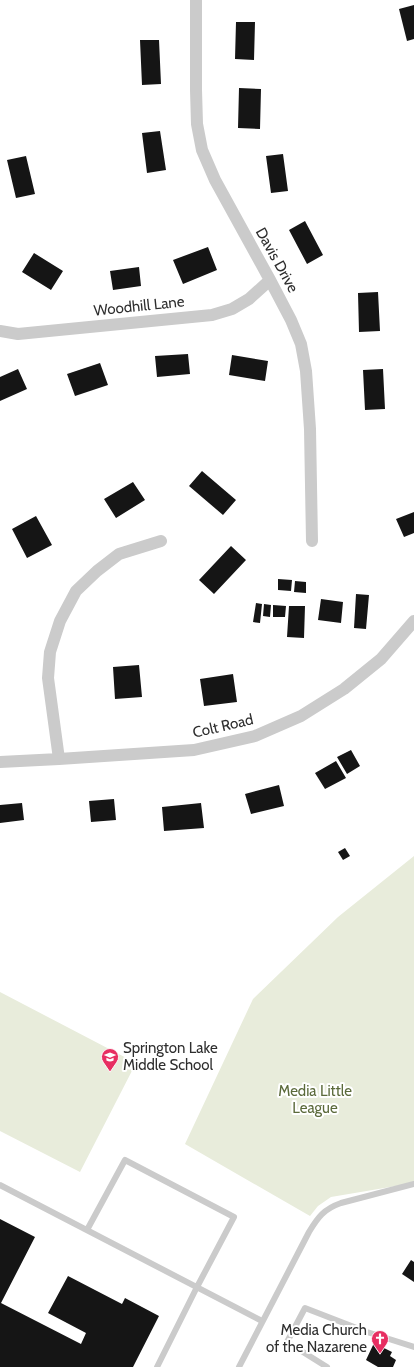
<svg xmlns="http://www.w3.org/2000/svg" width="414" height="1367" viewBox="0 0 414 1367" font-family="Cabin,sans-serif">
<rect width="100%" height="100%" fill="#fff"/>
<path fill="#e8ecdb" d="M414,856V1183L331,1197L318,1206L310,1216L185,1144L253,999L338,917Z
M0,992L136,1063L80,1172L0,1131Z"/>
<path fill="#151515" d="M414,5V39L407,41L399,9Z
M236,22H255L254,60L235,59Z
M140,40H159L161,84L142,85Z
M239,88L261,89L260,129L238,128Z
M160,131L166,170L147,173L142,133Z
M283,154L288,191L271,193L266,156Z
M26,156L35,194L16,198L7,160Z
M305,221L323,255L307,264L289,230Z
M208,247L217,270L183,284L173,260Z
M34,253L63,271L51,290L22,272Z
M139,267L141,286L113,290L110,271Z
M378,292L380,331L359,332L358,293Z
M188,354L190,374L157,377L155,356Z
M232,355L268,361L265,381L229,375Z
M100,363L108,385L75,396L67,374Z
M18,369L27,389L0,401V377Z
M383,369L385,409L365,410L363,370Z
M202,471L236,500L223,515L189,486Z
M133,482L145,500L116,518L104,499Z
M414,512V533L404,537L396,519Z
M36,516L52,545L27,558L12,529Z
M231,546L246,560L214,594L199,580Z
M278,579L292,580L291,591L278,590Z
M295,581L306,582V593L294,592Z
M356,594L369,595L366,629L354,628Z
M321,599L343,602L341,623L318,620Z
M256,603L262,604L260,623L253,622Z
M264,604L271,605L270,617L263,616Z
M273,605L286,606L285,617H273Z
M289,606H305L304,638L287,637Z
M139,665L142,697L115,699L113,667Z
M233,674L237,702L204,706L200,679Z
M351,750L360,766L347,774L337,757Z
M336,761L346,778L325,789L315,773Z
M279,785L284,806L251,814L245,794Z
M114,799L116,820L91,822L89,801Z
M22,803L24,820L0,823V805Z
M201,803L204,828L164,831L162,807Z
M345,848L350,856L343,860L338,852Z
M0,1219L35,1237L1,1303L81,1344L86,1333L48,1313L68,1276L122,1304L125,1298L159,1316L133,1367H0Z
M411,1260L414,1262V1282L402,1274Z
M374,1343L392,1352L390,1356L396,1360L393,1367H378L366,1360Z"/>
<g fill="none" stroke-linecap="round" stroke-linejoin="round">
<path stroke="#cbcbcb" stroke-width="6" d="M0,1185L262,1321
M87,1230L125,1160L234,1217L197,1287L157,1367
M239,1367L309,1232C318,1217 324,1209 341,1203L414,1184
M327,1367L287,1342L305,1308L367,1332L414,1347"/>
<path stroke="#cbcbcb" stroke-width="12" d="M196,0V90L197,124L202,150L215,180L270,280L291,320L301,344L306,371L310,429L312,541
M0,331L18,334L212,315L232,309L249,299L270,280
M59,759L48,678L50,652L60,621L76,591L97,571L119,554L161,541
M0,762L59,759L194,750L255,736L301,716L344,689L381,659L414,621"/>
</g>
<defs>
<symbol id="school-pin" viewBox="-11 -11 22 30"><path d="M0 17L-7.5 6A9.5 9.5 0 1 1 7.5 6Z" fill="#e72e61" stroke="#fff"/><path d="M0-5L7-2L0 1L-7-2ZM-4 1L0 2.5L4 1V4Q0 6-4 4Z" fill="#fff"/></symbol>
<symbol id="church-pin" viewBox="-11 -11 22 30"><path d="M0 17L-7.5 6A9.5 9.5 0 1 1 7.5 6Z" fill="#e72e61" stroke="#fff"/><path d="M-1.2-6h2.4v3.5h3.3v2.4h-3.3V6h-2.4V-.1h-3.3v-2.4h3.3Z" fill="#fff"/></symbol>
</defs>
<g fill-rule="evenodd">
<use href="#school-pin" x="100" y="1047" width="20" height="27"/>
<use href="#church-pin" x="370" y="1329" width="20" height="27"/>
</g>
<g text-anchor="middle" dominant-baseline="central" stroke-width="4" stroke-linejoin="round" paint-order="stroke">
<g font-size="15" fill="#2e2e2e" stroke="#fff">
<text transform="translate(277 260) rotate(61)">Davis Drive</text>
<text transform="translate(139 306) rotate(-6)">Woodhill Lane</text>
<text transform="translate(223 726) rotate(-13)">Colt Road</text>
</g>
<g font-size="15" fill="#2e2e2e" stroke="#fff" text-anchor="start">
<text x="123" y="1048">Springton Lake<tspan x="123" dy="17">Middle School</tspan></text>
<text x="367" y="1330" text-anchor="end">Media Church<tspan x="367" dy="17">of the Nazarene</tspan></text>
</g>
<g font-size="15" fill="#5b6a3b" stroke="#fff">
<text x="315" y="1091">Media Little<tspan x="315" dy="17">League</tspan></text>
</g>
</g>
</svg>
